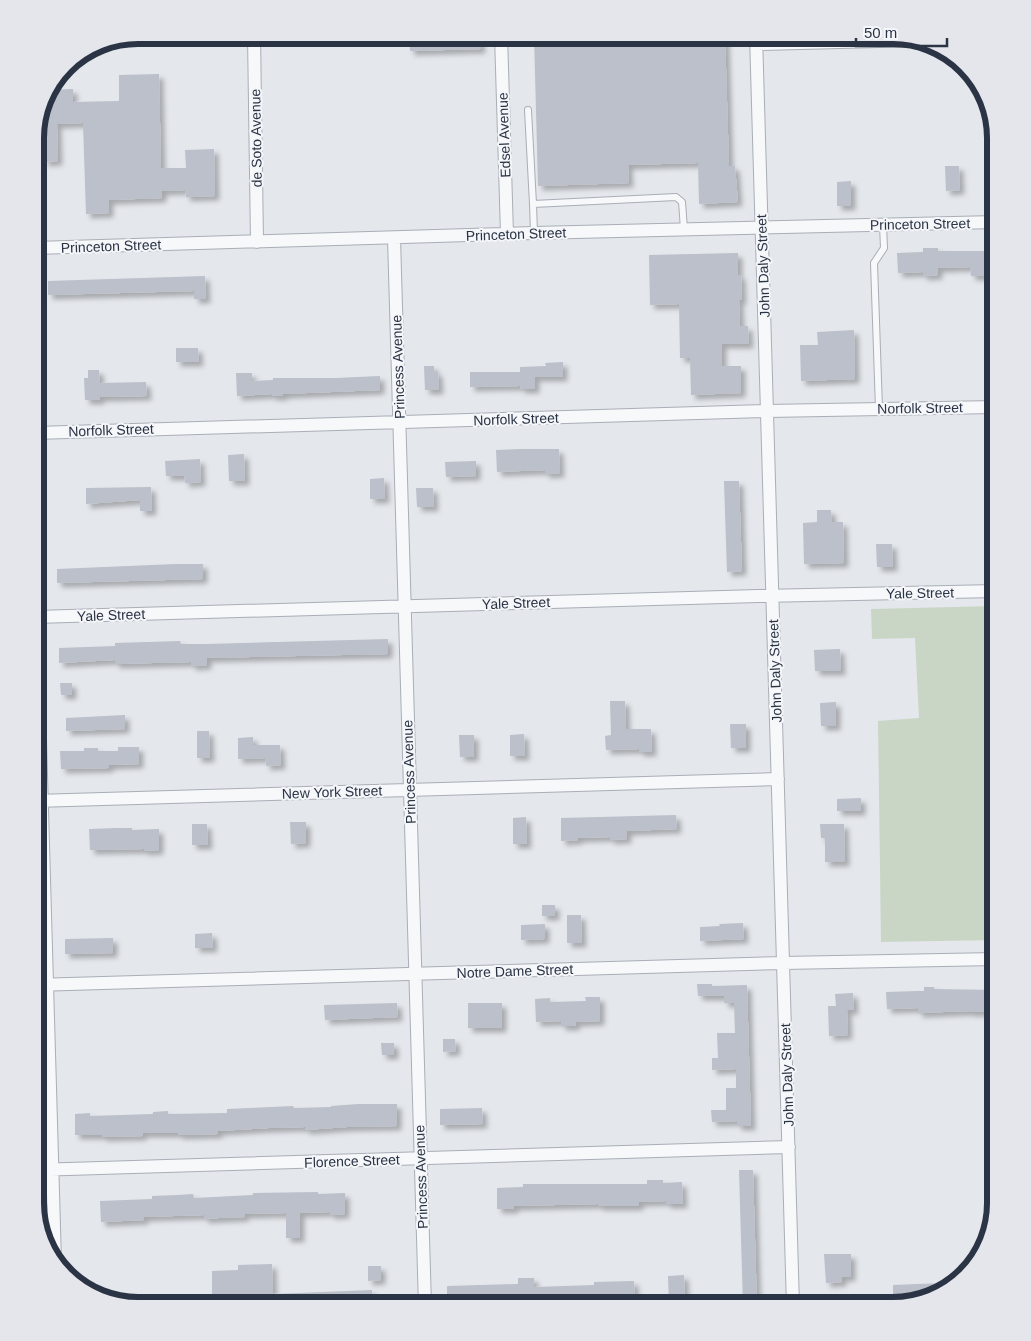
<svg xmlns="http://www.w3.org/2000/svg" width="1031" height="1341" viewBox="0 0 1031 1341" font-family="Helvetica,sans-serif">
<defs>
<filter id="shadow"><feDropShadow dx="4.5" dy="4.5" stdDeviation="2.5" flood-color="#0004"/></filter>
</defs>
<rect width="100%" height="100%" fill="#e4e7ec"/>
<path fill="#c9d6c5" d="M996,606V940L881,942L878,721L919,718L915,638L872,639L871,609Z"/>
<path fill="#bbc0ca" filter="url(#shadow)" d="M409,35H480L481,49L410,51Z
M534,35H725L729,166H735L738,202L699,204L698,163L628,165L629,183L538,186Z
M159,74L161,168H186L185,150L214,149L215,196L186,197L185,190L162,191V198L109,200V213L86,214L83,123L57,124L58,161L44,162L43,103L46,93L48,90L73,89V102L119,101V75Z
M945,166H959L960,190L946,191Z
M851,181V206H837V182Z
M923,248H938V251H984L985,276H971L970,267L938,268V275L923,276V272L898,273L897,253L923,252Z
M738,253V275H741L742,300H739L740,326H748L749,344H722V366H741V393L691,395L690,358H680L679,304L650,305L649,255Z
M205,276L206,299H194V291L48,295V281Z
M854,330L855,379L801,381L800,345H818L817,332Z
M176,348H198L199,362H176Z
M563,362V377H535V389H521L520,386L470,387V372H520V367L546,366L545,363Z
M424,366H434V372H438L439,390H425Z
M88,370H99L100,383L146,382L147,396L100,397V400H85L84,378H88Z
M236,373H252V381L273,380V378H336L380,376V390L283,394V396H272V394L237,396Z
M521,449H559L560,473L545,474V470L497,472L496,450Z
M244,454L245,481H229L228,455Z
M200,459L201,482L185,483L184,476H166L165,461Z
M476,461V476L446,477L445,462Z
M384,478L385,499H370V479Z
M724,481H739L742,571L727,572Z
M151,487L152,511H140V500L86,504V488Z
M416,488H433L434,507H417Z
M817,510H831L832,522H843L844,563L804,564L803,523L817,522Z
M876,544H892L893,567H877Z
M176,564H203V579L57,583V569Z
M388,639V654L207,658V665L191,666V662L115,664V660L59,663V648L115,646V643L180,641L181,644H206Z
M840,649L841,671H815L814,650Z
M60,683H72V695H61Z
M610,701H625L626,729H651L652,752H639V749L606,750L605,736L611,735Z
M836,702V726H821L820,703Z
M125,715V729L66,731V718Z
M730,724H746V748H731Z
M197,731H209L210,758H197Z
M524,734L525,756H510V735Z
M459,735H474V757H460Z
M253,737V745H280L281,765L266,766L265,758L238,759V738Z
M118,747H139V764L109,765V768L61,769L60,751H84V748H98V751H118Z
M861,798V811H837V799Z
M676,815L677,829L627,831V839L610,840V837L578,838V840L561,841V818Z
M526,817L527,844H513V818Z
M290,822H306V843L291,844Z
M192,824H207L208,845H192Z
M820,824H844L845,862H825V838H821Z
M116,828H132V830L159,829V850L144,851V849L90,850L89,829Z
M542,905H555V916H542Z
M567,915H581L582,943H567Z
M743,923L744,939L700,941V927L720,926L719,924Z
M545,924V939L521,940V925Z
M212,933L213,948H195V934Z
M113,938V953L65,954V939Z
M697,984H712V986L747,985L751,1126H737V1121L712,1122L711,1110H726V1088H736V1069L712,1070V1058H718L717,1033H735L734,1003H724V996H698Z
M924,987H934V989L996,990V1012H969V1011L918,1013V1008L887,1009L886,992L918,991H924Z
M853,993L854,1010H847L848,1035L829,1036L828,1006H836L835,994Z
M585,997H600V1021L575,1022L576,1026H561V1021L536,1022L535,999L550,998V1002L586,1001Z
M397,1003L398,1017L325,1020L324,1005Z
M468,1003H502V1028H468Z
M443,1039H455L456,1051L443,1052Z
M381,1043H394V1055H382Z
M358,1104H397V1126L347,1127L305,1130V1127L269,1128L218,1131V1134L179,1135L178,1133H142L143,1136L102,1137V1135H75V1114L90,1113V1116L153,1114V1112L168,1111V1114L227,1113V1109L293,1106L294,1108L331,1107V1106Z
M482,1108L483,1124L440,1125V1109Z
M739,1170H753L757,1306H743Z
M647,1180H663V1183L682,1182L683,1204H666V1201L639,1202V1206H598V1204L514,1206V1209H497V1188L523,1187V1184H647Z
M318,1192V1194L345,1193V1214L330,1215V1212L300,1213V1238H286V1213L244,1214L245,1217L219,1218L204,1219V1215L144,1217V1220L101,1222L100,1201L152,1199V1196L178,1195L193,1194L194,1198L253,1195V1193Z
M824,1254H851V1277H842V1282L826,1283Z
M272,1264L273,1294L372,1290V1306H138L114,1300L115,1297L169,1295V1297L212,1296V1271L238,1270V1265Z
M368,1266H381V1280L368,1281Z
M684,1275L685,1303L669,1304L668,1276Z
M518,1278H534V1287L594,1285V1282L634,1281L635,1303L585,1304V1306H447V1286L518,1284Z
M943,1283V1291L910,1301H893V1285Z"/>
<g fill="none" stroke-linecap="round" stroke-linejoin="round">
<defs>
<path id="lane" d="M528,110L533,204
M534,233L533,204L676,197L682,202L684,229
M879,409L874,263L884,248L883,225"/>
<path id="street" d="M254,35L257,242
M501,35L507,234
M756,35L793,1306
M757,44L917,40
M394,238L425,1306
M35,248L534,233L996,222
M35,433L767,411L996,407
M35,566L55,1262
M35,617L758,596L996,591
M35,801L778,779
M35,985L783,963L996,959
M35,1170L789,1147"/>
</defs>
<use href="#lane" stroke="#a9aeb7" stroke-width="8"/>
<use href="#street" stroke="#a9aeb7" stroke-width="14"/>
<use href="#lane" stroke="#f7f8fa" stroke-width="6"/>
<use href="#street" stroke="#f7f8fa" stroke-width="12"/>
</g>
<g text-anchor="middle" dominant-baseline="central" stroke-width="4" stroke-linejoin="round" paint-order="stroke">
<g font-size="14" fill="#2b3445" stroke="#f4f6f9">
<text transform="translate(504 135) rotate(-92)">Edsel Avenue</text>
<text transform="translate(256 138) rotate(-91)">de Soto Avenue</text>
<text transform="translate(920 224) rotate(-1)">Princeton Street</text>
<text transform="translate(516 234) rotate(-2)">Princeton Street</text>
<text transform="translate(111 246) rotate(-2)">Princeton Street</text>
<text transform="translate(763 266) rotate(-92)">John Daly Street</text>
<text transform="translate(398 367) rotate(-92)">Princess Avenue</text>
<text transform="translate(920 408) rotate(-1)">Norfolk Street</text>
<text transform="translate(516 419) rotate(-2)">Norfolk Street</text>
<text transform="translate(111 430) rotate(-2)">Norfolk Street</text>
<text transform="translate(920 593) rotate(-1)">Yale Street</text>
<text transform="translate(516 603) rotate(-2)">Yale Street</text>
<text transform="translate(111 615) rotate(-2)">Yale Street</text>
<text transform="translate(775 671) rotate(-92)">John Daly Street</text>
<text transform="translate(409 772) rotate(-92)">Princess Avenue</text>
<text transform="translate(332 792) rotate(-2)">New York Street</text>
<text transform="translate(515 971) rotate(-2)">Notre Dame Street</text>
<text transform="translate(787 1075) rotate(-92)">John Daly Street</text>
<text transform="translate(352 1161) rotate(-2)">Florence Street</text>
<text transform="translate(421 1177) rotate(-92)">Princess Avenue</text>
</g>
</g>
<path d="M0 0H1031V1341H0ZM138 44H893A94 94 0 0 1 987 138V1203A94 94 0 0 1 893 1297H138A94 94 0 0 1 44 1203V138A94 94 0 0 1 138 44Z" fill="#e4e6eb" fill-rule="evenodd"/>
<path fill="none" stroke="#2b3445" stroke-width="6" d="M138 44H893A94 94 0 0 1 987 138V1203A94 94 0 0 1 893 1297H138A94 94 0 0 1 44 1203V138A94 94 0 0 1 138 44Z"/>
<path d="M856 38v8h91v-8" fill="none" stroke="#2b3445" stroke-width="2.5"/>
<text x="864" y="38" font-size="15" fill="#2b3445" stroke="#f4f6f9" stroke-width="4" paint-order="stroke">50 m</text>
</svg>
